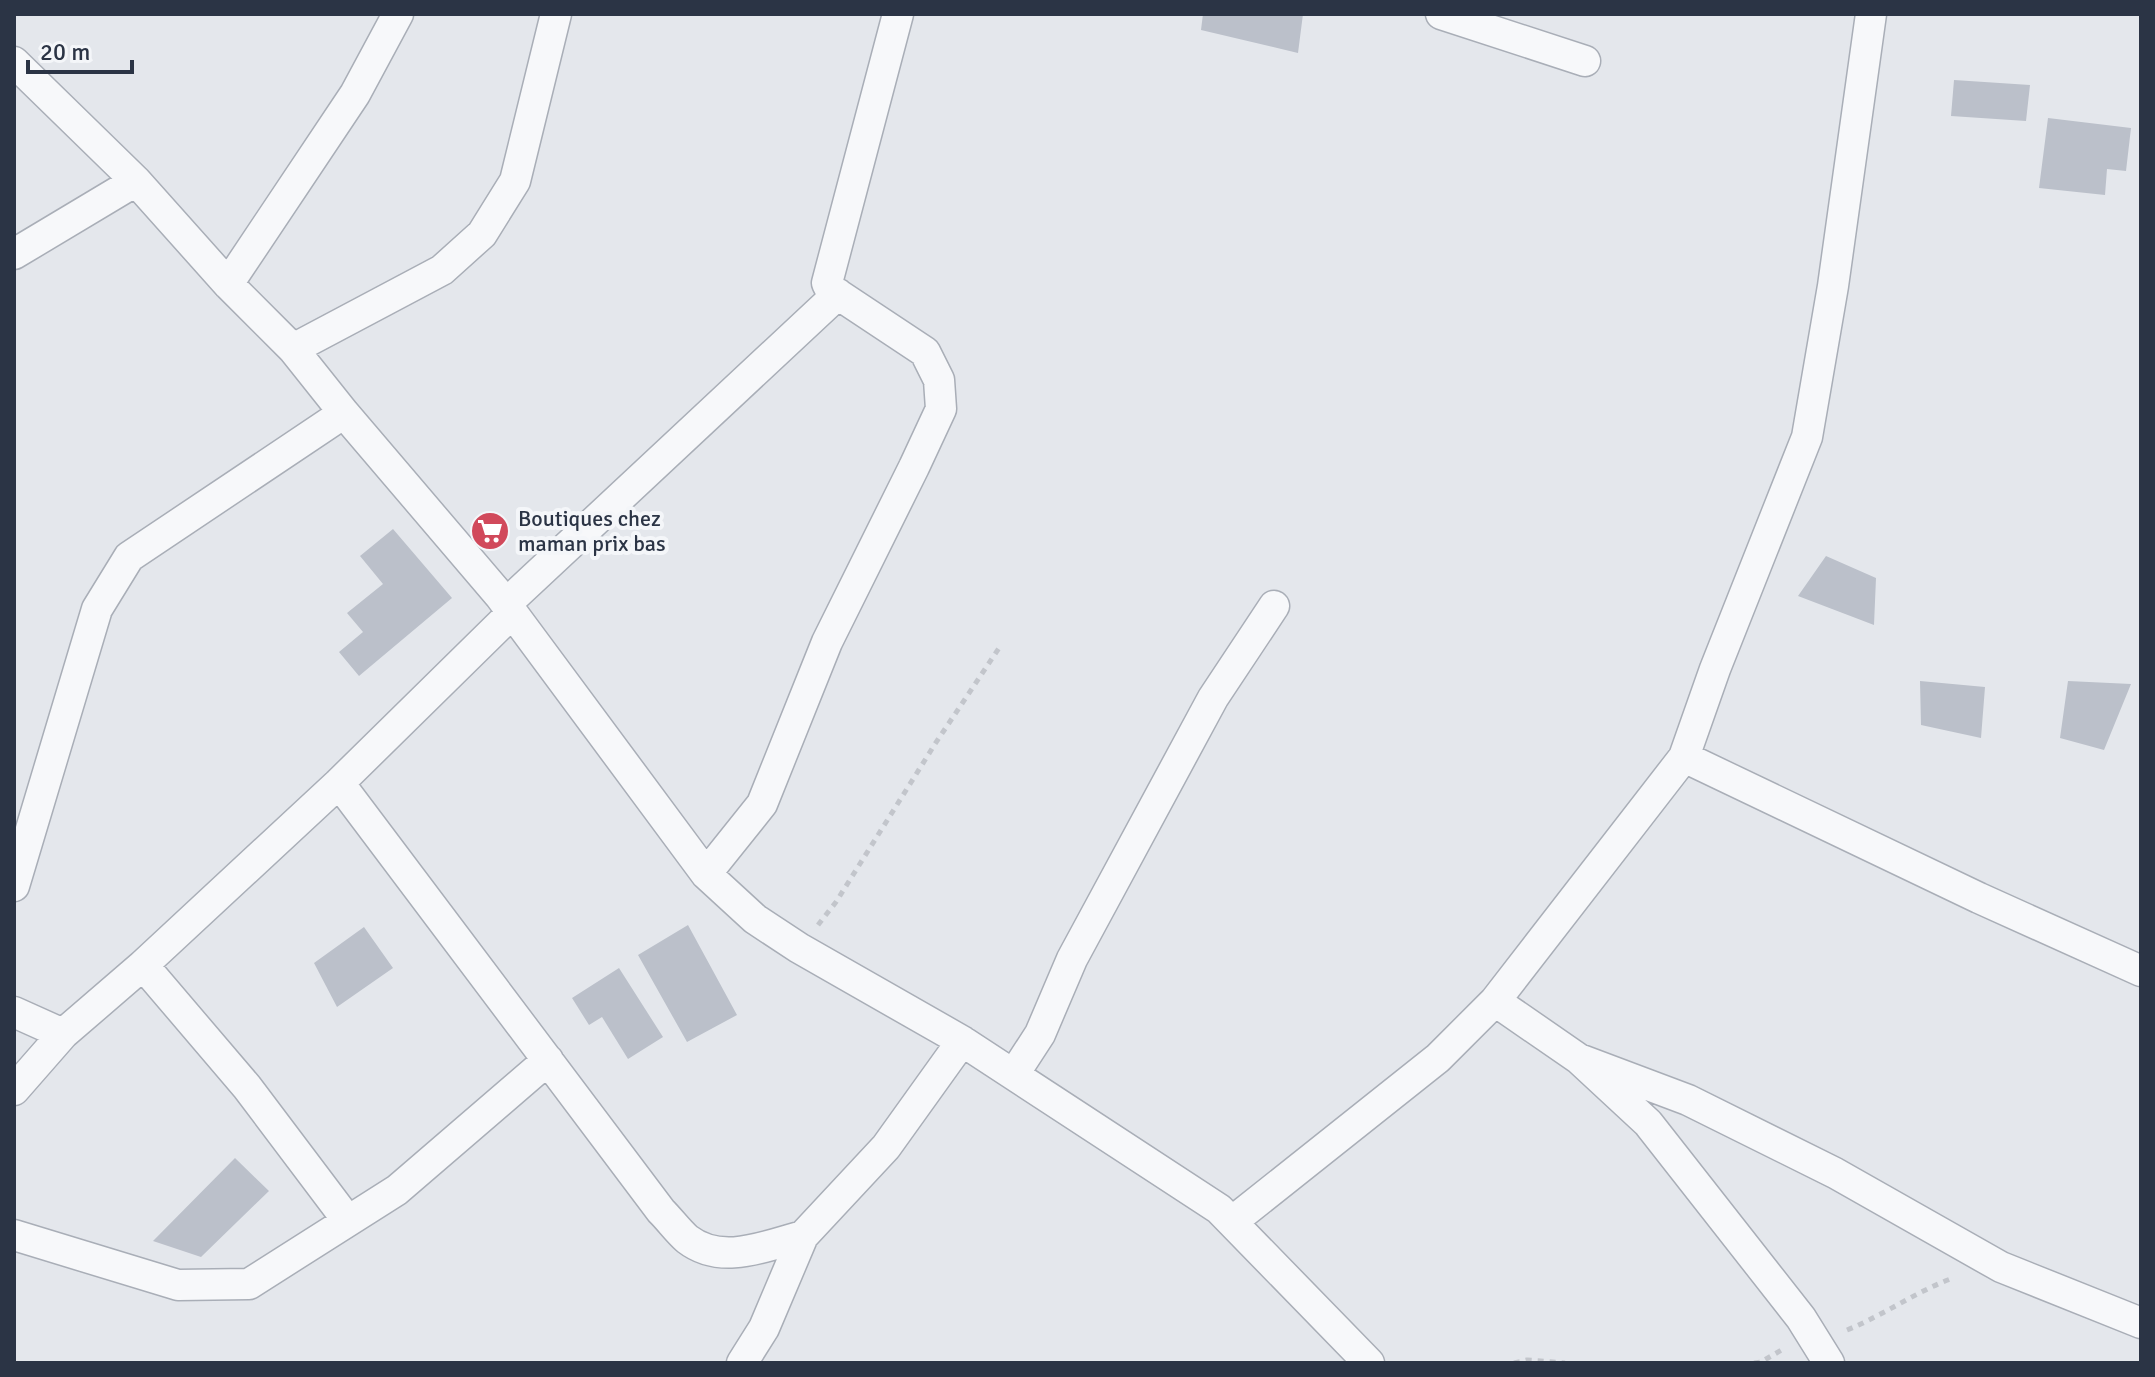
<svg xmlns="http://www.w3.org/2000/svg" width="2155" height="1377" viewBox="0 0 2155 1377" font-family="Signika,sans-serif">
<rect width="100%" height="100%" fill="#e4e7ec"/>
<path fill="#bbc0ca" d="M1203,14H1303L1298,53L1201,30Z
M1954,80L2030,85L2026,121L1951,116Z
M2048,118L2131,128L2126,171L2107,169L2105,195L2039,188Z
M393,529L452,598L359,676L339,652L363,632L347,613L383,584L360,556Z
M1826,556L1876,578L1874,625L1798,596Z
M1920,681L1985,687L1981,738L1921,725Z
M2068,681L2131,684L2104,750L2060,738Z
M688,925L737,1015L687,1042L638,955Z
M364,927L393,968L337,1007L314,963Z
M619,968L663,1037L628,1059L602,1017L589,1025L572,998Z
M235,1158L269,1191L201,1257L153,1241Z"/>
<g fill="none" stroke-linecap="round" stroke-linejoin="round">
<defs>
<path id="minor" d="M1441,14L1585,61
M14,62L136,181L228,284L293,349L344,413L500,596L706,874L755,919L799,948L962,1041L1219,1209L1369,1363
M14,254L136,181
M228,284L355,94L398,14
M293,349L442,270L482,234L515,181L556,14
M506,604L838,294
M1684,757L1979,898L2141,971
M339,783L661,1211C670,1220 678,1231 687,1239C722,1266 765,1246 803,1236
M706,874L762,804L827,642L914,467L941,409L939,380L925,352L830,289L827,283L898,14
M14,886L97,609L129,557L344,413
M143,965L247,1087L348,1221
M1495,1001L1579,1059L1648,1123L1801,1318L1829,1363
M14,1012L63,1034
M1579,1059L1688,1100L1835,1173L2001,1267L2141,1323
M1014,1074L1040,1034L1072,959L1213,698L1274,606
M14,1090L63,1034L143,965L339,783L512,613
M1233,1221L1438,1058L1495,1001L1684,757L1715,669L1807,437L1833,286L1871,14
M14,1235L178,1285L249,1284L397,1190L548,1060
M742,1363L764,1328L803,1236L886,1147L962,1041"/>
</defs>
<use href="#minor" stroke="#a9aeb7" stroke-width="33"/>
<path stroke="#c2c5cb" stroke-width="5" stroke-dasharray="6 6" stroke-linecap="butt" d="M818,925L836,902L935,744L999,648
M1847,1330C1884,1315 1915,1292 1953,1278
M1514,1363L1527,1360L1565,1363
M1754,1363L1761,1362L1785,1348"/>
<use href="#minor" stroke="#f7f8fa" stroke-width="30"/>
</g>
<defs>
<symbol id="supermarket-disc" viewBox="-11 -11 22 22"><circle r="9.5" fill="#d1495b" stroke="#f4f6f9"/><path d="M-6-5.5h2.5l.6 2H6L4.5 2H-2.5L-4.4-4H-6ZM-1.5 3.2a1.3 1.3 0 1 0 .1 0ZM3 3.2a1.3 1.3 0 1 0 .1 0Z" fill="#fff"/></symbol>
</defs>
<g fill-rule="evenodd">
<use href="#supermarket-disc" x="468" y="509" width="44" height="44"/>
</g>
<g text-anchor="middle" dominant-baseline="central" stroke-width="8" stroke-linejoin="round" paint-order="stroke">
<g font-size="22" fill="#2b3445" stroke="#f4f6f9" text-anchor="start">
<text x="518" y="518">Boutiques chez<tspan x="518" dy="25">maman prix bas</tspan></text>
</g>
</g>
<rect width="2155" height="1377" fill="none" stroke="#2b3445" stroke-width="32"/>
<path d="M28 60v12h104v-12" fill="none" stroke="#2b3445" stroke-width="4"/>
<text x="40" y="60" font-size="24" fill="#2b3445" stroke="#f4f6f9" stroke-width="6" paint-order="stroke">20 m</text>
</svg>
